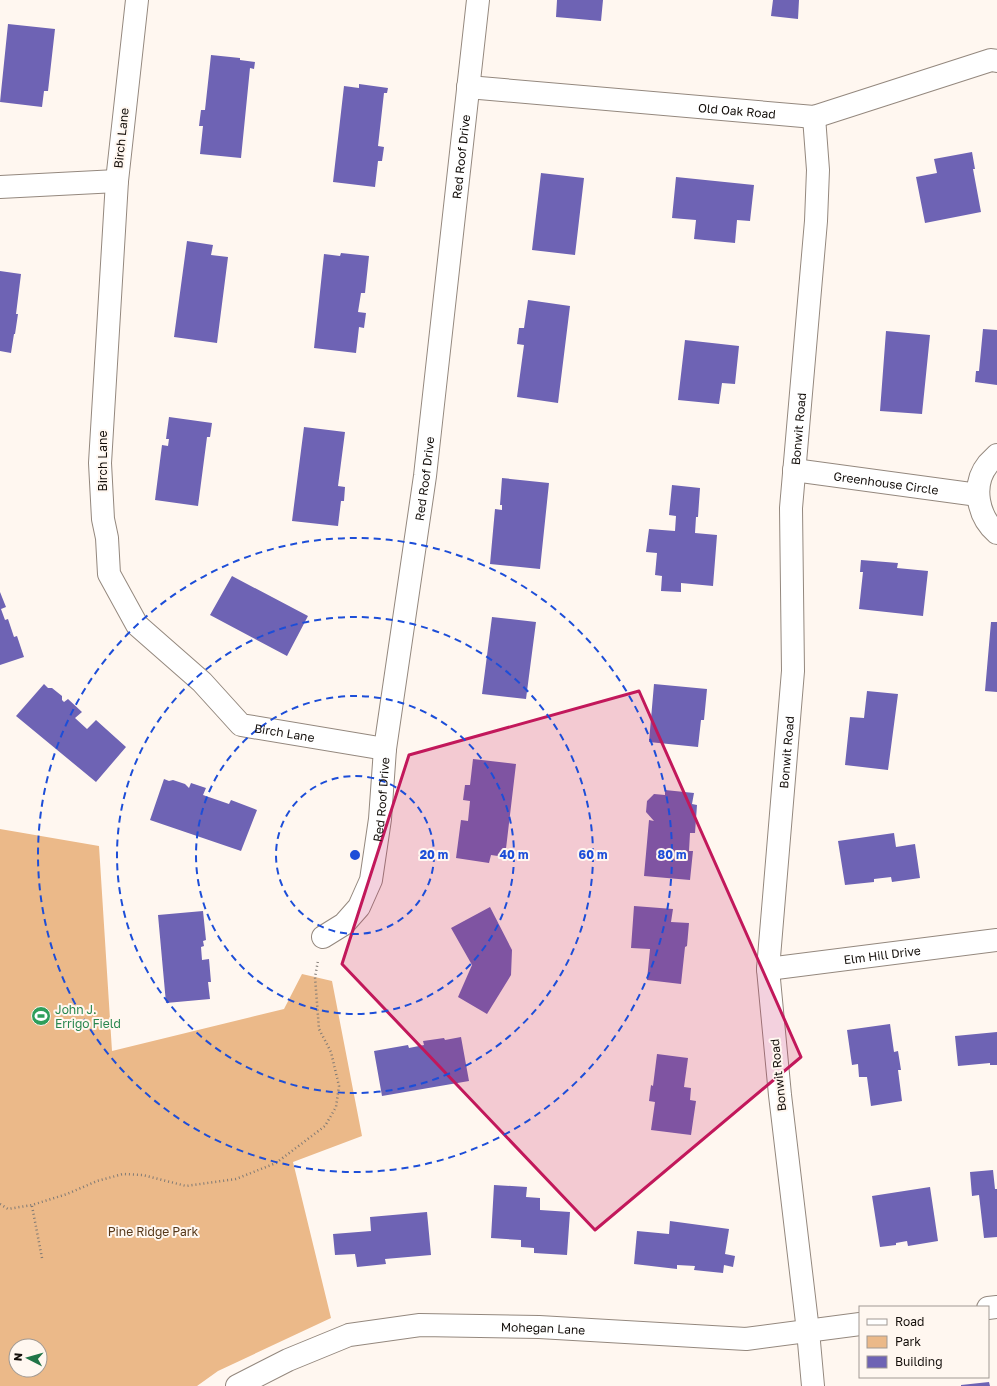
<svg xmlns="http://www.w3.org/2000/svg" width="997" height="1386" viewBox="0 0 997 1386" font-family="'Golos Text',sans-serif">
<rect width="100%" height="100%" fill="#fff7f0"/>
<path fill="#ebb989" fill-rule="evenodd" d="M0,829L99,846L112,1051L284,1009L302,974L332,981L362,1136L293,1162L331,1318L218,1371L197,1386H0ZM16,1346H40V1370H16Z"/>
<path fill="#6e63b4" d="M557,0H603L601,21L556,17Z
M773,0H799L798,19L771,16Z
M8,24L55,29L48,91H44L42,107L0,102Z
M211,55L240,58V60L255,62L254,69L250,68L241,158L200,154L203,126H199L201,110H205Z
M359,84L388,88L387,93H384L378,146L384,147L382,161H378L375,187L333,182L344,86L359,88Z
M972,152L975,169H973L981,212L925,223L916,177L937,173L934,159Z
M541,173L584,178L575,255L532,250Z
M676,177L754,185L750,221L737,220L735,243L694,239L696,220L672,218Z
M187,241L213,245L211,255L228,257L217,343L174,337Z
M341,253L369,256L365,293H361L358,312L366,313L364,328L359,327L356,353L314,348L324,254L340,256Z
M0,271L21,274L16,314H18L15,334H14L11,353L0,351Z
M528,300L570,306L558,403L517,397L524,345L517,344L519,328H524Z
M983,329L997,330V385L975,382L976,371H979Z
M886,331L930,335L922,414L880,411Z
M685,340L739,346L735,384L722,383L719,404L678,400Z
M169,417L212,423L210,437H207L198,506L155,500L162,445L168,446L169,439H166Z
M304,427L345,432L338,486L345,487L344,501H341L338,526L292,521Z
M502,478L549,483L540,569L490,564L495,509L502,510V505H500Z
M672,485L700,488L698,517H696L695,533L717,535L713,586L681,583V592L661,591L662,576L655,575L657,553L646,552L649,529L675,531L676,516L669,515Z
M861,560L898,563L897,568L928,571L923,616L859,609L863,572H860Z
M232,576L308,616L287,656L210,615Z
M0,592L6,607L1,609L5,620L8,619L14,637L17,636L24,657L0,665Z
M492,617L536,622L526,699L482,694Z
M991,622H997V692L985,691Z
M44,684L48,688H52L62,696V700L64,702L68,699L82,712L75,718L87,729L96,720L126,747L96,782L16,716Z
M654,684L707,689L704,720H701L698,747L649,742Z
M867,691L898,694L888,770L845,765L850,717L864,718Z
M473,759L516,764L505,857L491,855L489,863L456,858L461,820L468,821L470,801L463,800L465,785H470Z
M164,779L169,781L173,780L185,784L189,788L191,783L206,788L203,795L229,804L231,800L257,810L241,851L150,820Z
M665,790L694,793L692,804L697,805L695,833H690L689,851H693L690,880L644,876L649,820L654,821L646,812L647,801L654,794L665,795Z
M894,833L896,847L915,844L920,878L892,882L891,877L874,879V882L845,885L838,841Z
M634,906L673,909L671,922L689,923L687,946L685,947L681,984L647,980L650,949L631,948Z
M490,907L512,950L511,975L487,1014L458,997L472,965L451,928Z
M203,911L206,940L203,941L204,946L201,947L202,960L209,959L211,982H208L210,999L166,1003L158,915Z
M890,1024L894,1052L898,1051L901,1070H898L902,1101L871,1106L867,1077H859L858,1064L852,1065L847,1030Z
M997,1032V1065H990V1063L958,1066L955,1036Z
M461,1037L469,1081L382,1096L374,1051L408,1045L409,1048L424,1045L423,1041L444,1038L445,1040Z
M657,1054L688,1058L684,1087L691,1088L690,1100L696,1101L691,1135L651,1130L655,1102L649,1101L651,1085L653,1086Z
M993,1170L995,1189H997V1237L984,1238L979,1195L972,1196L970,1172Z
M494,1185L527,1187L526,1197L540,1198V1210L570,1212L567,1255L534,1253V1248L521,1247V1240L491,1238Z
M930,1187L938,1241L908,1246L907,1241L896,1243V1245L880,1247L872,1196Z
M427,1212L431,1255L385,1259L386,1264L357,1267L355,1254L335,1255L333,1234L371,1231L370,1217Z
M670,1221L729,1229L725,1254L735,1256L733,1267L724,1265L723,1273L694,1270L695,1266L677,1265V1269L634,1264L637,1231L669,1234Z
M989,1382L990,1386H961V1385Z"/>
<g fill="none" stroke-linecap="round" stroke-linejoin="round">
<defs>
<g id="street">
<path id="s1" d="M137,0L117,181L100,463L103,519L107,538L109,574L137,625L202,682L241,725L385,749"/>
<path id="s2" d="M468,87L814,117L991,60L997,61"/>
<path d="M0,187L117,181"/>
<path d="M997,455C994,458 991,461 988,464C971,485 978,517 997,533"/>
<path id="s3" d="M794,470L978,495"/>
<path id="s4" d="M323,937L344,924L359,907L371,880L380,819L385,749L425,476L478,0"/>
<path id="s5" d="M768,969L997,940"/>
<path d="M988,1308L997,1307"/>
<path id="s6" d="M237,1386L288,1360L349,1335L420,1325L539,1327L746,1339L860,1324"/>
<path id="s7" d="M813,1386L808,1331L780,1095L768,969L793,671L791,508L816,221L818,170L814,117"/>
</g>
</defs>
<use href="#street" stroke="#94887e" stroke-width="24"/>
<path stroke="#7f7974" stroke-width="2.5" stroke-dasharray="1 3" stroke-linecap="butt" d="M0,1204L8,1209L32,1205L67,1194L97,1181L123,1174L143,1175L186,1186L236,1179L276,1163L325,1126L336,1107L339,1086L331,1052L319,1029L315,977L318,961
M32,1206L42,1258"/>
<use href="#street" stroke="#fff" stroke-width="22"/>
</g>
<path fill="#c2185b" fill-opacity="0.2" stroke="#c2185b" stroke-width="3" stroke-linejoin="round" d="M639,691L801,1057L595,1230L342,964L409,755Z"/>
<g fill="none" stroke="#1d4ed8" stroke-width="2" stroke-dasharray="7 5">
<circle cx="355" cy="855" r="79"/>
<circle cx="355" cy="855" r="159"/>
<circle cx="355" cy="855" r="238"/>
<circle cx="355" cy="855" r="317"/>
</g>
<defs>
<symbol id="stadium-disc" viewBox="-11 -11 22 22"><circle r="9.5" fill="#2e9e5b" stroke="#fff7f0"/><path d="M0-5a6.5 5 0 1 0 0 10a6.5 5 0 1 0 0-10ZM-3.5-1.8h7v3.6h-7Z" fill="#fff"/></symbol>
</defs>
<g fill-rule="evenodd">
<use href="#stadium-disc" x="30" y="1005" width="22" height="22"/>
</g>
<g text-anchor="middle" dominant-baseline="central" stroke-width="4" stroke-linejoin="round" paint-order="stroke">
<g font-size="12" fill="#140f0b" stroke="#fff7f0">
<text stroke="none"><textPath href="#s2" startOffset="270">Old Oak Road</textPath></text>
<text transform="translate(121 138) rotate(-84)">Birch Lane</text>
<text stroke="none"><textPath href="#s4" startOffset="806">Red Roof Drive</textPath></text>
<text stroke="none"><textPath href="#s7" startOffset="961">Bonwit Road</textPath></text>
<text transform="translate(102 461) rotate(-90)">Birch Lane</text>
<text stroke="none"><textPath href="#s4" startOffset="482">Red Roof Drive</textPath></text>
<text stroke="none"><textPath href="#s3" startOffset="93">Greenhouse Circle</textPath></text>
<text stroke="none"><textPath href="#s1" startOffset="823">Birch Lane</textPath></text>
<text stroke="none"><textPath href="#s7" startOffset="637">Bonwit Road</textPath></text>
<text stroke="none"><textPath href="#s4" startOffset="158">Red Roof Drive</textPath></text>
<text stroke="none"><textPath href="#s5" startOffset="115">Elm Hill Drive</textPath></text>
<text transform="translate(778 1075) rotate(-96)">Bonwit Road</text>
<text stroke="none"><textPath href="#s6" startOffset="318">Mohegan Lane</textPath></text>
</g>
<g font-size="12" fill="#27864d" stroke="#fff7f0" text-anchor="start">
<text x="55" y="1009">John J.<tspan x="55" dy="14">Errigo Field</tspan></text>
</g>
<g font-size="12" fill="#553719" stroke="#fff7f0">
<text x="153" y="1231">Pine Ridge Park</text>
</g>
</g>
<circle cx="355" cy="855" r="6" fill="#1d4ed8" stroke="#fff7f0" stroke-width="2"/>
<g font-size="12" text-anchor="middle" font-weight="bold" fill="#1d4ed8" stroke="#fff7f0" stroke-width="4" stroke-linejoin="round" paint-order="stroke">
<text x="434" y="859">20 m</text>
<text x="514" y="859">40 m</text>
<text x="593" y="859">60 m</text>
<text x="672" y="859">80 m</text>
</g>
<rect x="859" y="1306" width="130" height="72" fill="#fff7f0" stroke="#a19a94"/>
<rect x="867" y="1319" width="20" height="6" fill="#ffffff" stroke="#a19a94"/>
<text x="895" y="1326" font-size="12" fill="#140f0b">Road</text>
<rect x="867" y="1336" width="20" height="12" fill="#ebb989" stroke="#a19a94"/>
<text x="895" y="1346" font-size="12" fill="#140f0b">Park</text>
<rect x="867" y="1356" width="20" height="12" fill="#6e63b4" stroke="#a19a94"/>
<text x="895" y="1366" font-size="12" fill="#140f0b">Building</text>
<g transform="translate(28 1358) rotate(276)"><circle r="19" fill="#fff7f0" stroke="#a19a94"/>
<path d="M0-3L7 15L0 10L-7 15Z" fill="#207447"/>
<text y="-6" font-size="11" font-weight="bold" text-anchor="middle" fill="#140f0b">N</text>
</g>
</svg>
